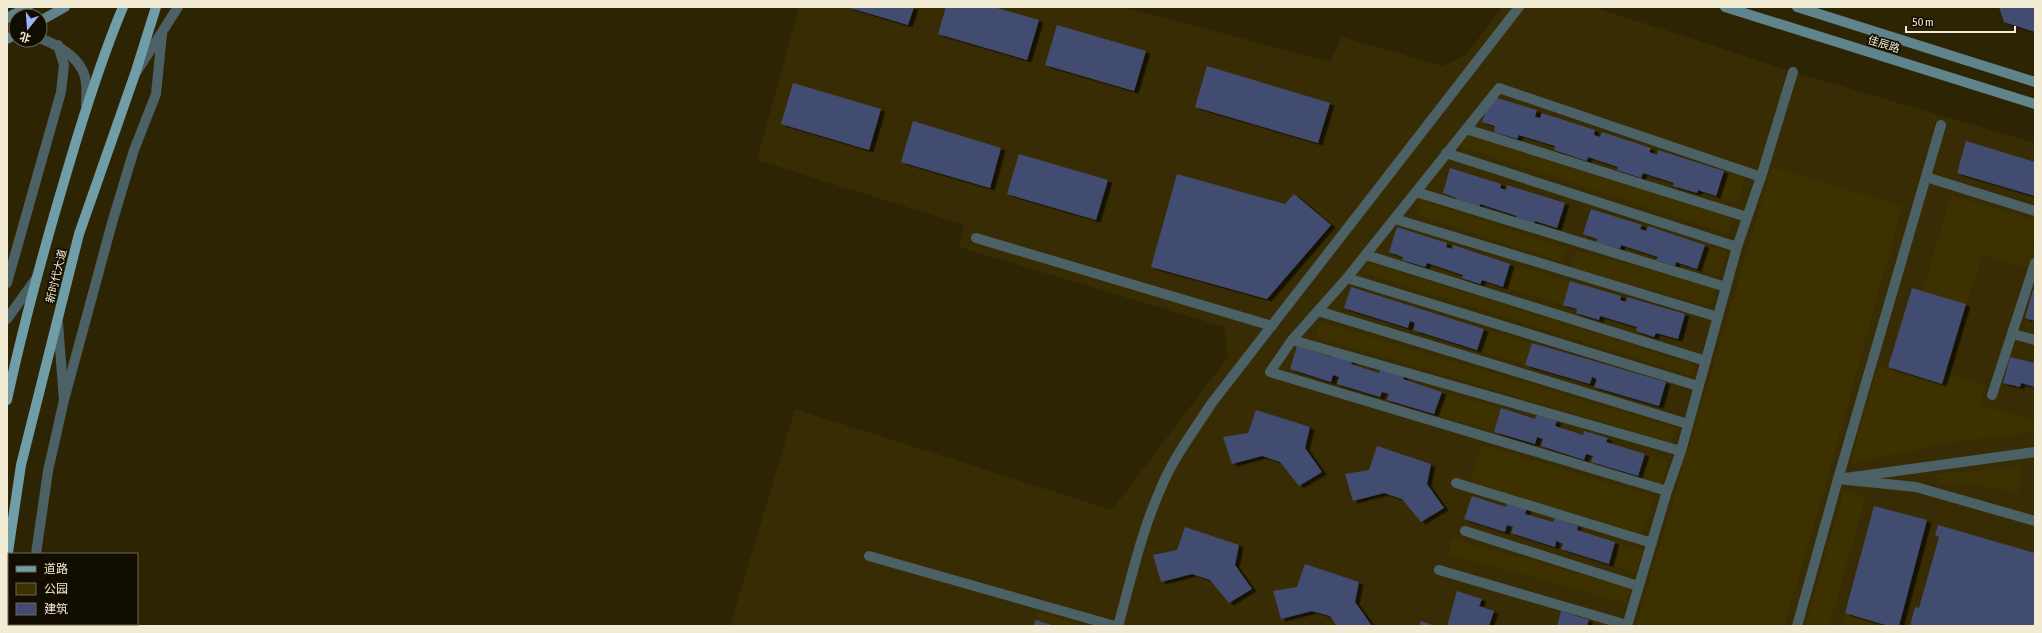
<svg xmlns="http://www.w3.org/2000/svg" width="2042" height="633" viewBox="0 0 2042 633" font-family="'Asap Condensed','Noto Sans SC',sans-serif">
<defs>
<filter id="shadow"><feDropShadow dx="4.5" dy="2.5" stdDeviation="0" flood-color="#0009"/></filter>
</defs>
<rect width="100%" height="100%" fill="#2d2404"/>
<path fill="#382c04" d="M799,7H1124L1330,62L1342,37L1442,66L1466,55L1502,7H1594L1793,72L2035,143V626H730L795,409L1112,510L1228,357L1224,327L959,247L964,225L757,160Z"/>
<path fill="#3e3100" d="M1468,135L1732,218L1728,234L1460,146Z
M1772,167L1902,206L1824,490L1784,626H1636Z
M1724,171L1745,177L1737,204L1716,196Z
M1951,195L2035,220V237L2032,248L2035,249V270L1983,255L1966,304L1923,291Z
M1420,200L1566,248L1562,262L1416,214Z
M1705,245L1727,252L1719,276L1697,269Z
M1576,250L1715,288L1710,306L1571,267Z
M1367,262L1695,365L1692,376L1364,273Z
M1510,264L1570,281L1563,305L1503,287Z
M1321,322L1676,428L1672,443L1316,337Z
M1484,329L1532,343L1525,365L1477,350Z
M1878,365L1942,383L1945,373L1985,385L1980,405L2035,420L2033,432L1946,443L1850,464Z
M1442,392L1501,408L1494,432L1434,414Z
M1482,445L1654,496L1642,534L1470,483Z
M1645,454L1669,462L1661,484L1638,476Z
M2020,467L2019,493L1967,483L1940,484L1935,474Z
M1844,491L1866,497L1829,626H1805Z
M1452,539L1630,588L1626,603L1448,554Z
M1615,542L1643,551L1636,572L1609,564Z
M1038,612L1084,626H1056L1036,620Z
M1845,613L1889,626H1842Z"/>
<path fill="#434c70" filter="url(#shadow)" d="M847,7H914L908,25Z
M946,7H994L1039,20L1027,60L938,34Z
M1999,7H2035V32L2004,22Z
M1057,25L1146,51L1134,91L1045,65Z
M1207,66L1330,103L1318,143L1195,107Z
M793,83L881,109L869,150L781,124Z
M1491,96L1537,110L1535,117L1540,118L1542,113L1595,130L1594,135L1600,137L1602,132L1651,148L1649,152L1657,155L1658,150L1724,171L1716,196L1698,190L1697,193L1673,186L1674,183L1643,173L1641,178L1617,170L1618,167L1588,157L1587,161L1554,150L1555,146L1519,135L1517,139L1494,132L1495,126L1482,122Z
M913,121L1001,148L990,188L901,162Z
M1966,141L2035,162V196L1957,173Z
M1019,154L1108,180L1096,220L1007,194Z
M1450,168L1501,184L1500,188L1506,190L1507,185L1565,203L1557,228L1535,221L1534,225L1516,219L1517,216L1480,204L1479,208L1455,201L1456,198L1443,193Z
M1177,174L1285,204L1294,194L1331,225L1267,299L1151,267Z
M1591,209L1642,225L1640,229L1646,231L1648,226L1705,245L1697,269L1676,262L1675,266L1656,260L1658,257L1621,245L1620,249L1596,242L1597,239L1583,234Z
M1397,227L1447,243L1446,247L1452,249L1453,245L1510,264L1503,287L1482,280L1480,284L1462,278L1463,275L1427,263L1425,267L1402,260L1403,257L1389,252Z
M1570,281L1621,296L1620,300L1626,302L1627,297L1685,314L1678,339L1656,333L1654,337L1636,331L1637,327L1600,316L1599,320L1576,313L1577,309L1563,305Z
M1351,287L1484,329L1477,350L1413,330L1415,323L1410,321L1408,328L1344,308Z
M1912,288L1966,304L1942,384L1888,367Z
M2033,290H2035V321L2025,318Z
M1532,343L1666,382L1659,406L1594,387L1597,379L1592,377L1590,384L1525,365Z
M1297,346L1331,357L1333,353L1353,359L1351,364L1379,373L1381,369L1404,376L1403,379L1442,392L1434,414L1387,400L1389,394L1382,392L1380,397L1337,384L1339,377L1333,375L1331,382L1290,369Z
M2010,357L2035,363V387L2021,383L2020,387L2003,383Z
M1501,408L1535,419L1537,415L1557,421L1555,426L1583,435L1584,431L1608,438L1606,442L1645,454L1638,476L1591,462L1593,456L1586,454L1584,460L1541,446L1543,439L1537,437L1535,444L1494,432Z
M1256,410L1310,427L1305,448L1322,472L1299,486L1280,462L1262,456L1232,464L1223,437L1248,433Z
M1377,446L1431,464L1427,484L1444,508L1421,522L1402,499L1384,493L1353,501L1345,474L1369,470Z
M1472,496L1506,507L1507,502L1527,509L1525,514L1553,522L1555,518L1578,526L1577,530L1615,542L1609,564L1561,549L1563,544L1556,541L1555,547L1511,533L1513,527L1507,525L1505,532L1464,519Z
M1874,506L1927,520L1899,626H1889L1845,613Z
M1938,525L2035,553V626H1910L1915,607L1919,608L1939,537L1935,535Z
M1185,527L1239,545L1235,565L1252,589L1229,603L1210,580L1192,574L1161,582L1153,555L1177,550Z
M1305,564L1359,582L1355,602L1372,626H1337L1330,616L1312,611L1281,619L1273,591L1297,587Z
M1457,591L1482,599L1479,606L1494,611L1489,626H1447Z
M1561,611L1589,620L1587,626H1557Z
M1036,620L1055,626H1033Z
M1421,621L1435,626H1419Z"/>
<g fill="none" stroke-linecap="round" stroke-linejoin="round">
<path stroke="#4b6166" stroke-width="10" d="M1941,125L1838,479L1916,487L2035,521
M1466,129L1747,217
M1446,153L1737,247
M1926,177L2035,211
M1416,192L1726,287
M1395,219L1718,317
M976,238L1272,326
M1366,255L1706,361
M1347,278L1698,386
M1318,311L1688,424
M2013,334L2035,340
M1292,340L1681,451
M1992,395L2035,263
M1456,483L1652,543
M1667,491L1270,372L1292,340L1347,278L1499,88L1761,177
M1465,531L1638,586
M869,556L1115,626
M1439,570L1627,625
M1118,626C1131,580 1141,532 1161,488C1173,458 1194,431 1211,404L1519,7
M1627,626L1667,491L1681,451L1737,247L1761,177L1793,72
M1797,626L1838,479L2035,452"/>
<path stroke="#4b6166" stroke-width="10" d="M40,38C60,46 84,59 86,83C87,90 86,98 86,105
M137,71L178,7
M7,283L61,92L64,65L58,45
M7,319L35,280
M64,400L112,223L134,150L156,94L162,34
M36,554L48,471L64,400L58,323
M16,626L17,624
M26,626V624"/>
<path stroke="#60848b" stroke-width="10" d="M1725,7L2035,104
M1797,7L2035,82
M7,18L28,7
M40,21L65,7
M7,39L16,34"/>
<path stroke="#6f9ea8" stroke-width="10" d="M7,400C24,321 45,245 68,168C84,114 101,59 123,7
M7,559L21,465L79,234L135,74L156,7"/>
</g>
<g text-anchor="middle" dominant-baseline="central" stroke-width="3.5" stroke-linejoin="round" paint-order="stroke">
<g font-size="11" fill="#f3ecd5" stroke="#120d01">
<text transform="translate(1884 44) rotate(17)">佳辰路</text>
<text transform="translate(56 276) rotate(-76)">新时代大道</text>
</g>
</g>
<rect width="2042" height="633" fill="none" stroke="#f3ecd5" stroke-width="16"/>
<rect x="8" y="553" width="130" height="72" fill="#120d01" stroke="#6c6656"/>
<rect x="16" y="566" width="20" height="6" fill="#6f9ea8" stroke="#6c6656"/>
<text x="44" y="573" font-size="12" fill="#f3ecd5">道路</text>
<rect x="16" y="583" width="20" height="12" fill="#3e3100" stroke="#6c6656"/>
<text x="44" y="593" font-size="12" fill="#f3ecd5">公园</text>
<rect x="16" y="603" width="20" height="12" fill="#434c70" stroke="#6c6656"/>
<text x="44" y="613" font-size="12" fill="#f3ecd5">建筑</text>
<g transform="translate(28 28) rotate(197)"><circle r="19" fill="#120d01" stroke="#6c6656"/>
<path d="M0-3L7 15L0 10L-7 15Z" fill="#9fb3fd"/>
<text y="-6" font-size="11" font-weight="bold" text-anchor="middle" fill="#f3ecd5">北</text>
</g>
<path d="M1906 26v6h109v-6" fill="none" stroke="#f3ecd5" stroke-width="2"/>
<text x="1912" y="26" font-size="12" fill="#f3ecd5" stroke="#120d01" stroke-width="3" paint-order="stroke">50 m</text>
</svg>
